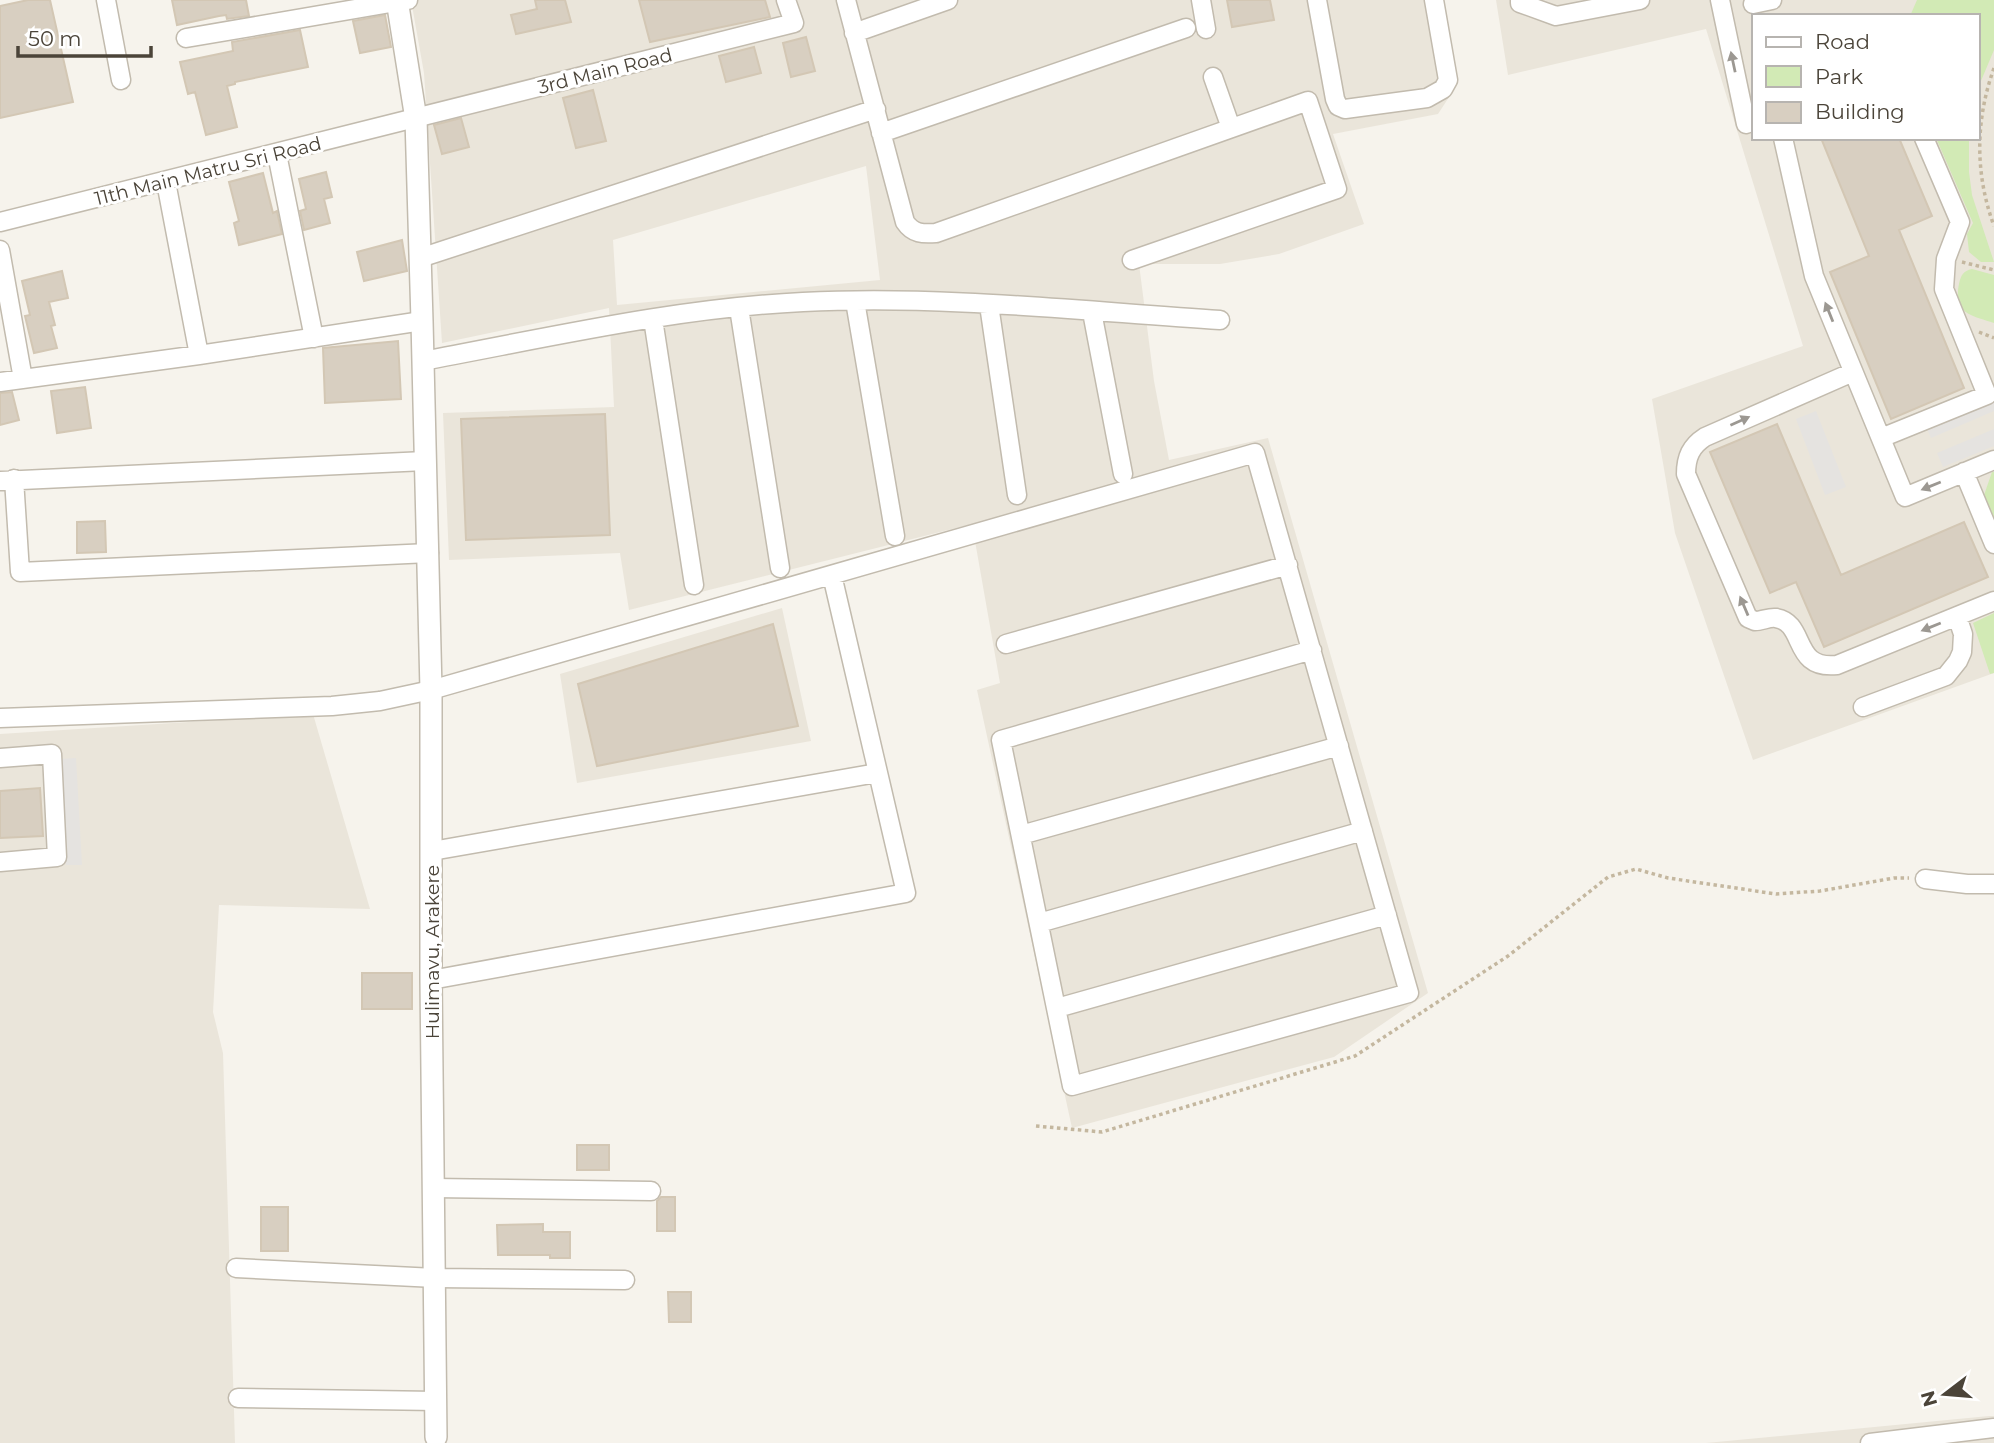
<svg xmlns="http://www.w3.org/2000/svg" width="1994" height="1443" viewBox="0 0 1994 1443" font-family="Montserrat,sans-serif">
<rect width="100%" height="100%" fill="#f6f3ec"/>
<path fill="#eae5da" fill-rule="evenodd" d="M411,0H1436L1453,91L1438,114L1333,134L1364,224L1279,254L1220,264H1139L1154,381L1169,460L1268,438L1428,993L1334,1057L1072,1128L977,690L1000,683L972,524L629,610L620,553L449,560L443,413L614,407L609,308L442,343L424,73ZM866,166L880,280L617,305L613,240Z
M1496,0H1994V673L1753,760L1675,533L1652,399L1803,346L1706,29L1508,75ZM1754,16H1978V138H1754Z
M782,608L811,741L577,783L560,674Z
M313,714L370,909L219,905L213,1012L223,1053L235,1443H0V734Z
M1989,1416H1994V1443H1706Z"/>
<path fill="#d2eab5" d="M1917,0H1994V50L1978,88V16H1910Z
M1936,138H1969V172L1972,195L1994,262H1981L1969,252L1967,234L1973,223Z
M1972,269L1994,275V323C1971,315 1953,314 1959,284C1961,275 1963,271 1972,269Z
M1992,472H1994V523L1983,498Z
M1994,613V673L1990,674L1973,623Z"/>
<path fill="#e5e3e0" d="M1994,400V411L1931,438L1925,424Z
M1816,411L1846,487L1825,495L1796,419Z
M1994,429V446L1943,467L1937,453Z
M76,758L82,865H66L59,759Z"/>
<path fill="#d8cfc1" stroke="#d3c7b4" stroke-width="2" d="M28,0H50L73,102L0,118V6Z
M172,0H246L249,16L227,19L226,15L219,16L177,25Z
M535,0H565L571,22L516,34L511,15L537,9Z
M639,0H765L770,17L650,42Z
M1227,0H1270L1274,20L1232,27Z
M385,15L391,47L360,53L353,21Z
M300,30L308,67L235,82V84L227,86L237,127L206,135L195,92L188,94L180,62L233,51L232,42Z
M806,37L815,71L791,77L783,43Z
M754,47L761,73L726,82L719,56Z
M593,90L606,141L576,148L563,98Z
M461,118L469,147L442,154L434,125Z
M1821,138H1899L1932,216L1899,230L1964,388L1891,419L1830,272L1869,256Z
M326,172L332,197L324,199L330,223L304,230L300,211L306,209L299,179Z
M263,173L273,213L277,211L282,234L239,245L234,223L239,221L229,182Z
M402,240L407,271L364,281L357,252Z
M62,271L68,298L49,302L55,325L51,326L57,348L34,353L25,316L30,315L22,281Z
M398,341L401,399L325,403L323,348Z
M85,387L91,428L57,433L51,391Z
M12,392L19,420L0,425V393Z
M605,414L610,535L466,540L461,419Z
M1777,424L1841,575L1964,522L1988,577L1824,647L1796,582L1770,593L1710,452Z
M105,521L106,552L77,553V522Z
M773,624L798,726L597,766L578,684Z
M40,788L43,836L0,838V791Z
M362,973H412V1009H362Z
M577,1145H609V1170H577Z
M661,1197H675V1231H657V1201Z
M261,1207H288V1251H261Z
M543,1224V1232H570V1258H550V1255H498L497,1225Z
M668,1292H691V1322H669Z"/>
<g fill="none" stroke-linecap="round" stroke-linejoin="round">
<defs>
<path id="minor" d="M106,0L121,80
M846,0L905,222C913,234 923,234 936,233L1308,101L1337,189L1132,260
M1201,0L1206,29
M1317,0L1335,99L1338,106L1345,109L1427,98L1443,89L1448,80L1434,0
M1520,0V3L1556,16L1640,0
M1720,0L1746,124
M1753,4L1772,0
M854,33L948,0
M186,38L408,0
M1213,77L1231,128
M881,133L1186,28
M1783,138L1814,276L1905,497L1994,460
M277,154L314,338
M166,182L199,355
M0,222L794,23L786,0
M0,250L23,379
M420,258L876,109
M855,301L895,536
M989,305L1017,495
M739,308L780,568
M1092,312L1123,474
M653,319L694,585
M422,361C547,338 675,308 803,302C941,295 1081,311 1220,320
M1853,372L1705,437C1691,446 1686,457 1686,474L1748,618L1755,621C1762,621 1769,617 1776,618C1807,623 1791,670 1837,665L1994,601
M0,382L199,355L422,321
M1881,438L1987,395L1944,289L1946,259L1960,222L1924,138
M1964,472L1994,544
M14,479L20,572L429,553
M0,481L425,461
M1006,644L1288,565
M1863,707L1946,676L1958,661L1962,652L1963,634L1957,616
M0,718L332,706L380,701L431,690L1255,453L1409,993L1072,1086L1001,740L1312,650
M0,758L52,754L57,857L0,862
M1021,835L1339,746
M432,851L877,773
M1925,879L1967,884H1994
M1039,923L1363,831
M431,980L906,893L832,575
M1057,1008L1387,915
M433,1188L651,1191
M236,1268L435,1278L625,1280
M238,1398L436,1401
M1870,1443L1994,1428"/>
<path id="tertiary" d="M397,0L416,119L422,321L431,690V980L436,1437"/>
</defs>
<use href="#minor" stroke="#c2bbae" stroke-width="21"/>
<use href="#tertiary" stroke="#c2bbae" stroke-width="24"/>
<path stroke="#c4b79f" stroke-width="3.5" stroke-dasharray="3.5 3.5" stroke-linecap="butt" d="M1994,68C1975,121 1975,174 1994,226
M1962,262L1994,270
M1979,332L1994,338
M1036,1126L1102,1132L1355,1056L1508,956L1608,877L1636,869L1668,878L1776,894L1820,891L1894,878H1909"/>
<use href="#minor" stroke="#fff" stroke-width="18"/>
<use href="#tertiary" stroke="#fff" stroke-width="21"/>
</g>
<defs><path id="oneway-solid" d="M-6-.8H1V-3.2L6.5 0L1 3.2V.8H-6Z" transform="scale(1.75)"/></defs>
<g fill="#9c9892">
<use href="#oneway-solid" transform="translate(1733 62) rotate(-102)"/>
<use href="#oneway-solid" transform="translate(1829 312) rotate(-112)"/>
<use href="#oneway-solid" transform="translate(1740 421) rotate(-24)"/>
<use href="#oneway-solid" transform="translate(1931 486) rotate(158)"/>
<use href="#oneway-solid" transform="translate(1744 606) rotate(-113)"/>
<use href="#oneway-solid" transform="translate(1931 627) rotate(158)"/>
</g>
<g text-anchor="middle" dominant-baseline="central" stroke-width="6" stroke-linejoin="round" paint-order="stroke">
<g font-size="19" fill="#4b4439" stroke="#fff">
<text transform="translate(605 71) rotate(-14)">3rd Main Road</text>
<text transform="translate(208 171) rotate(-14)">11th Main Matru Sri Road</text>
<text transform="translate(432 952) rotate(-90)">Hulimavu, Arakere</text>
</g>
</g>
<rect x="1752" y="14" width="228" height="126" fill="#ffffff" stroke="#b7b4b0" stroke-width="2"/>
<rect x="1766" y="37" width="35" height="10" fill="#ffffff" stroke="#b7b4b0" stroke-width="2"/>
<text x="1815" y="49" font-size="21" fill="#4b4439">Road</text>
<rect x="1766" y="66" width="35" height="21" fill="#d2eab5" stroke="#b7b4b0" stroke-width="2"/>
<text x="1815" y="84" font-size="21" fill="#4b4439">Park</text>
<rect x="1766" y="102" width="35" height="21" fill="#d8cfc1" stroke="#b7b4b0" stroke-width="2"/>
<text x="1815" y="119" font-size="21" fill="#4b4439">Building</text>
<g transform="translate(1945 1394) rotate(254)" stroke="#ffffff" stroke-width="5" paint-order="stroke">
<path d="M0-5L12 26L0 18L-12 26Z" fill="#4b4439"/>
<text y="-10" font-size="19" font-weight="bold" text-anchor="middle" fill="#4b4439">N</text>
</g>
<path d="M18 46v10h133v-10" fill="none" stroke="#4b4439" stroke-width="3.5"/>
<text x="28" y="46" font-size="21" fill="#4b4439" stroke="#ffffff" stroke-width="5" paint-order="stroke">50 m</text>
</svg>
